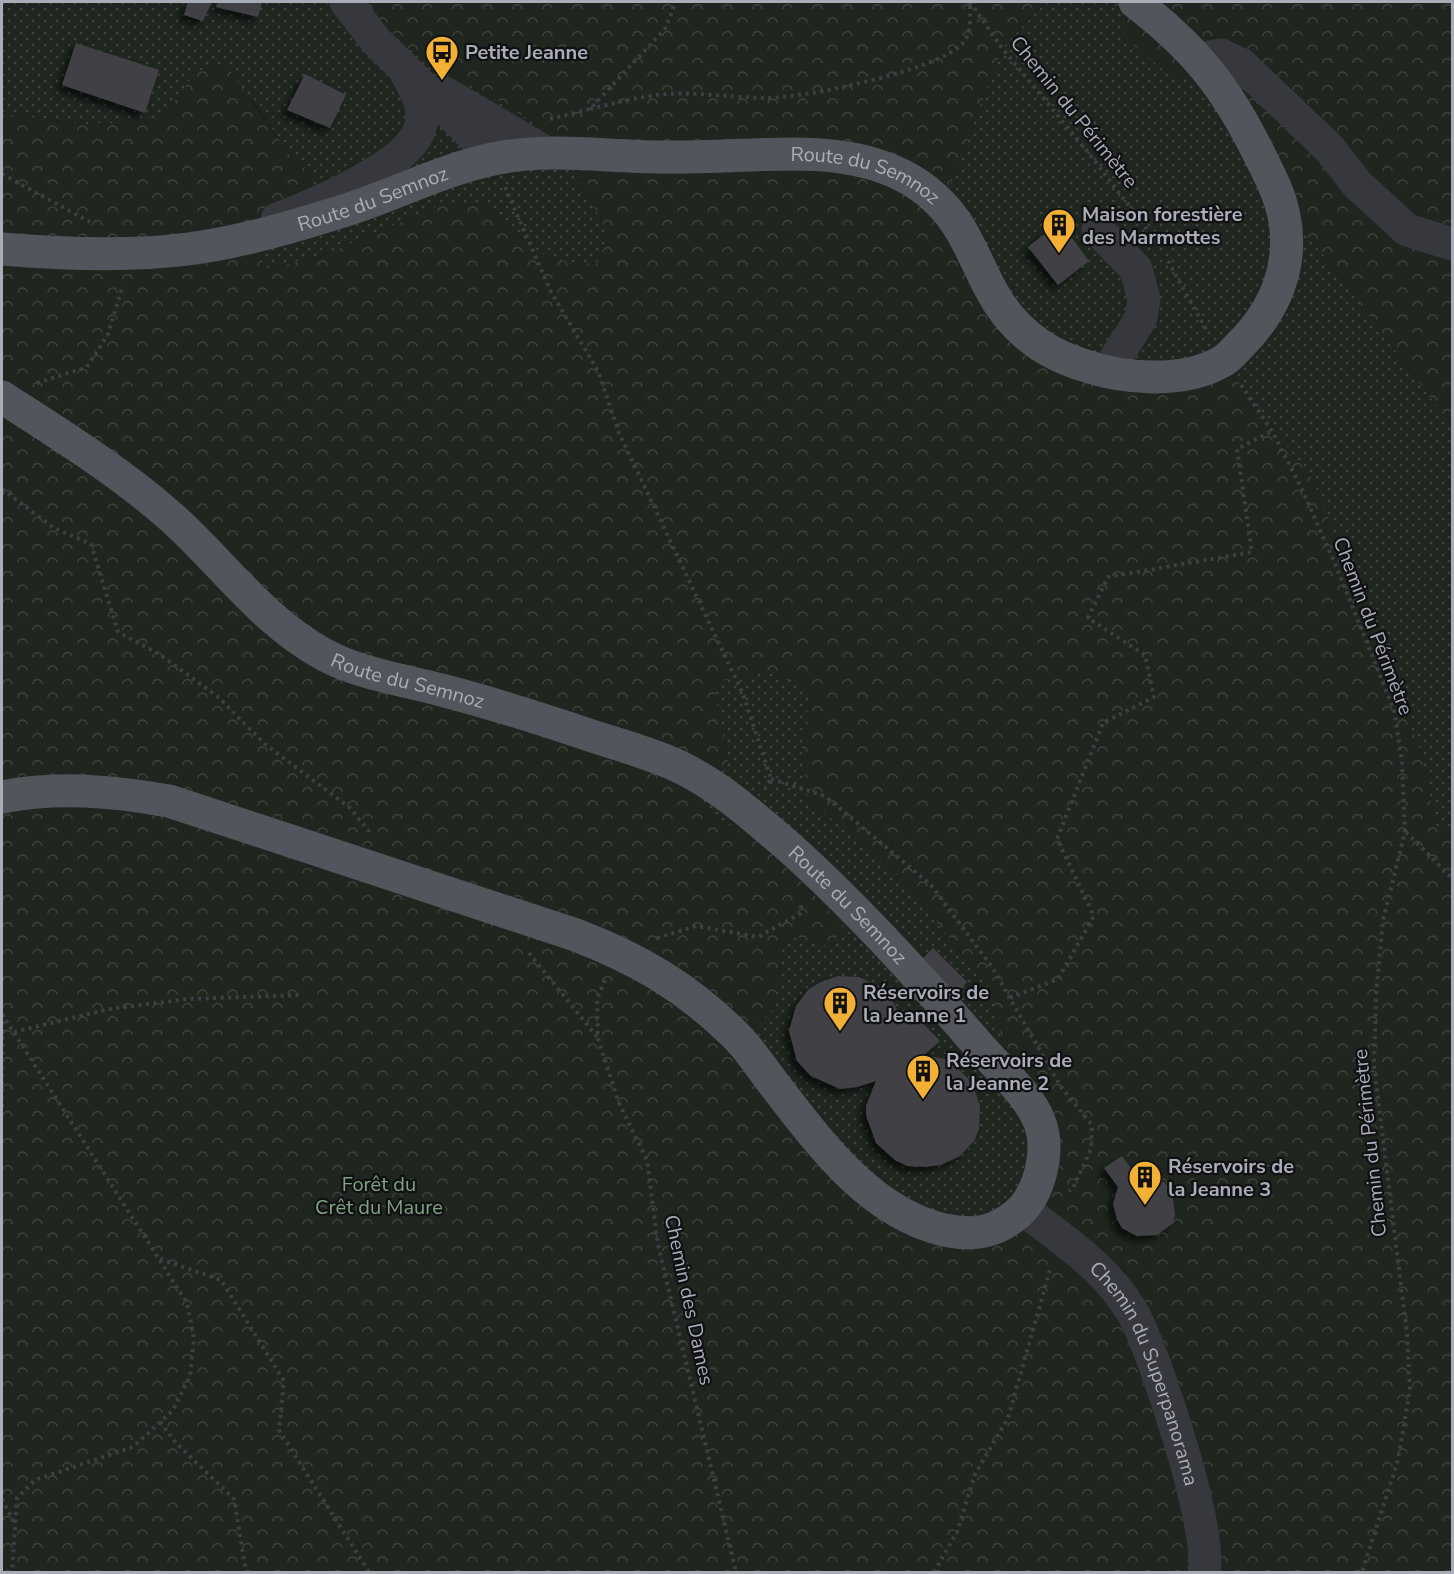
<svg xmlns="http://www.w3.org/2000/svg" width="1454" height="1574" viewBox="0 0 1454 1574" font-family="'Nunito Sans',sans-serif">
<defs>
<pattern id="grass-dots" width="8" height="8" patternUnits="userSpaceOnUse" patternTransform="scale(1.5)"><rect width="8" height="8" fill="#1e261f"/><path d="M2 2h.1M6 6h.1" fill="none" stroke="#3c433d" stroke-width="1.8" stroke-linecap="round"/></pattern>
<pattern id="forest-crowns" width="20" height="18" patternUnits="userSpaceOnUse" patternTransform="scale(1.5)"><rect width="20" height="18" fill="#1e261f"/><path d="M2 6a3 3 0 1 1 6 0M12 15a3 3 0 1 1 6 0" fill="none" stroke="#3c433d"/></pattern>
<filter id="shadow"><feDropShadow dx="-5.5" dy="5.5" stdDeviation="3" flood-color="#0009"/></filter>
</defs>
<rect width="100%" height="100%" fill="#161618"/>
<path fill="url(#grass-dots)" d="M2,2H364L409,49L544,128L600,217L608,240L596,264L550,260L509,229L489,205L442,204L329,253L268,269L242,230L310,172L289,154L253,101L197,71L159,121L86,124L2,114Z
M1046,2H1110L1124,12L1180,84L1187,69L1224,112L1259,184L1323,254L1452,426V832L1437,829L1420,749L1248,396L1224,361L1205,368L1055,355L942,205L1002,48Z
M768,671L811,690L802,747L808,799L900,876L991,991L1003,1044L1038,1094L1033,1216L953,1241L730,1053L774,1008L782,948L794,936L845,929L798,878L756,840L699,808L728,762L713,683Z"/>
<path fill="url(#forest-crowns)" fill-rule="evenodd" d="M364,2H1046L1002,48L943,205L992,292L1081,365L1224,361L1248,396L1313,480L1420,749L1437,828L1452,832V1572H2V114L86,124L159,121L197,71L225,63L289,154L310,172L313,191L242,230L268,269L329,253L442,204L489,205L509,229L550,260L596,264L608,240L600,217L544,128L409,49L376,18ZM768,671L811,690L802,747L808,799L900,876L991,991L1003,1044L1038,1094L1033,1216L901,1228L730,1052L774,1008L782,948L794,936L827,946L846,929L798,878L756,840L699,808L728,762L713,683Z
M1110,2H1452V426L1323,254L1259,184L1224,112L1187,70L1180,84L1124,37V12Z"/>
<path fill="#404145" filter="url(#shadow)" d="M188,2H212L203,21L184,15Z
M218,2H262L258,17L216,7Z
M76,43L159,70L145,113L62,85Z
M305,74L346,95L330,128L287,110Z
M1060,222L1089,261L1058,285L1028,247Z
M933,948L967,982L954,995L920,961Z
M838,976L859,977L878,986L892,999L901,1019L910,1010L940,1041L924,1055L950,1060L972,1083L980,1106L979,1129L974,1141L960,1156L941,1165L924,1167L907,1166L895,1160L876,1143L866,1115V1106L876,1081L857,1087L840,1089L811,1076L797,1061L789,1031L796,1006L808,990L819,983Z
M1122,1156L1136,1175L1156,1176L1172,1189L1175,1216L1172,1224L1157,1235L1137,1236L1122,1228L1117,1219L1113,1204L1118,1187L1104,1168Z"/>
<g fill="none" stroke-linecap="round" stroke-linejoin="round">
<path stroke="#3d3f44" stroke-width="4" stroke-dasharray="3 4.5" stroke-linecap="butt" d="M970,2L1002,48L1087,151L1160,246
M590,109C615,103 641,96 667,94C701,92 733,98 767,98C804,98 940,70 963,43C972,32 970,17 970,4
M550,119L590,109L665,29L676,2
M2,174L90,222
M505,187L551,292L598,371L619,433L743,694L771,779L765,788
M1168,261L1208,333
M37,383L87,367L108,334L123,285
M1241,385L1272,431L1301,487L1336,566L1394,710L1402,761L1405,832L1383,920L1376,996L1374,1066L1407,1334L1410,1389L1398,1460L1362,1572
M2,489L54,528L91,544L118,632L159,654L217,696L265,744L350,808L371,834
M771,779L825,796L931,885L992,967L1061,1087L1092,1125L1091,1149L1073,1188L1069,1191
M1406,832L1452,878
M657,938L696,926L758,937L800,914L802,902
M529,953L598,1038
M605,980L597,999L598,1039L619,1103L647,1160L658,1245L736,1572
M1010,998L1058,979L1094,916L1057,839L1103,723L1154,697L1145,655L1088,618L1108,577L1252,552L1237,449L1272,431
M2,1014L187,1303L194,1338L190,1376L173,1410L133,1447L35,1480L17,1498L12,1572
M14,1032L109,1009L188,999L302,995
M2,1107L3,1016
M160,1259L221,1280L284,1381L279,1430L369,1572
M160,1422L176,1443L234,1499L246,1572
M2,1499L14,1522
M934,1572L957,1532L975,1474L1008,1418L1050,1270"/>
<g stroke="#37383d" stroke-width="33">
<path d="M346,2L376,41L478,141L492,159"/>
<path d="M1200,59L1221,55L1242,65L1329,148L1357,184L1407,230L1452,244"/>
<path d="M445,93L547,153"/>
<path d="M277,219C312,206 402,168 418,133C428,111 417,92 406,73"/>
<path d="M1098,230L1136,269L1144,299L1141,318L1107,372"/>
<path id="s1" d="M1023,1209C1056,1235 1089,1256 1116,1289C1124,1299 1133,1312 1138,1323C1159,1369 1212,1527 1204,1572"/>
</g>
<g stroke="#53555c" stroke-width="33">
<path id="s2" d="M2,249C62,254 127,257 188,249C241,242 292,227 343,211C394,195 441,170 493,159C549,147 605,157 661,157C706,158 750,154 794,154C848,154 903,164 941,204C964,227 975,260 990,288C1010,327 1041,352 1083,365C1124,379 1182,384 1221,362C1229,358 1235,350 1241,344C1275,310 1294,265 1284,216C1280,195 1270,176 1261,158C1227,88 1196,49 1135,2"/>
<path id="s3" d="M2,397C59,434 119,471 170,516C221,561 261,620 323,654C359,674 405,680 445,691C495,704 545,720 595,737C623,746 652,754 678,766C720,786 754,817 789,847C857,908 919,976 979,1046C999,1069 1029,1094 1040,1123C1050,1151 1040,1194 1017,1214C995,1233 973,1236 944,1230C867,1212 816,1138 770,1079C758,1063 747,1046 733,1033C685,986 638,959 576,935L169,801C112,791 58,786 2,797"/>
</g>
</g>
<defs>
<symbol id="bus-pin" viewBox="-11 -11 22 30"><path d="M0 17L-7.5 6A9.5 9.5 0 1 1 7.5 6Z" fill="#f2b134" stroke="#111113"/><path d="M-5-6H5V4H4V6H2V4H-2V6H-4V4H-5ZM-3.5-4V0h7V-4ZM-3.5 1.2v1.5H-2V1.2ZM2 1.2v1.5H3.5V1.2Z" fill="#111"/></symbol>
<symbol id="building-pin" viewBox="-11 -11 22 30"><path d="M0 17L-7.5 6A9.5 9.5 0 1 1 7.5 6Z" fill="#f2b134" stroke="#111113"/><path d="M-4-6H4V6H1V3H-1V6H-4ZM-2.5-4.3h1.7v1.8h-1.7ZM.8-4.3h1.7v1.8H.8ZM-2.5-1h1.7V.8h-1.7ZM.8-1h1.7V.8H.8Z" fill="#111"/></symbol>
</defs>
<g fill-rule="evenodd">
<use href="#bus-pin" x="423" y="33" width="38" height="52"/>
<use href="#building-pin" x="1040" y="206" width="38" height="52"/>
<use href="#building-pin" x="821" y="984" width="38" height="52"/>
<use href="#building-pin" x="904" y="1052" width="38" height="52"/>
<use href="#building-pin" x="1126" y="1158" width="38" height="52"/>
</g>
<g text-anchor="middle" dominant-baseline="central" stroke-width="4.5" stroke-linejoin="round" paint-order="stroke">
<g font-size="20" font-weight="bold" fill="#a8adb8" stroke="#111113" text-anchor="start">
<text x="465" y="52">Petite Jeanne</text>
<text x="1082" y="214">Maison forestière<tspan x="1082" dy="23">des Marmottes</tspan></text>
<text x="863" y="992">Réservoirs de<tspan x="863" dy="23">la Jeanne 1</tspan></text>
<text x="946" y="1060">Réservoirs de<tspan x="946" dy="23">la Jeanne 2</tspan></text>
<text x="1168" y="1166">Réservoirs de<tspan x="1168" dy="23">la Jeanne 3</tspan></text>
</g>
<g font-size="20" fill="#a8adb8" stroke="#111113">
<text transform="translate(1074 112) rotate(51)">Chemin du Périmètre</text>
<text stroke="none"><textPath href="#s2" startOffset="882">Route du Semnoz</textPath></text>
<text stroke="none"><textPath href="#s2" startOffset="378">Route du Semnoz</textPath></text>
<text transform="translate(1373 626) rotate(69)">Chemin du Périmètre</text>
<text stroke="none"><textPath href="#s3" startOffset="502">Route du Semnoz</textPath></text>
<text stroke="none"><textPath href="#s3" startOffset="1006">Route du Semnoz</textPath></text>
<text transform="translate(1370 1143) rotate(-96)">Chemin du Périmètre</text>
<text transform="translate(689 1300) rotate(78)">Chemin des Dames</text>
<text stroke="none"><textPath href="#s1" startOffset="212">Chemin du Superpanorama</textPath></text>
</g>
<g font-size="20" fill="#7fa381" stroke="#111113">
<text x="379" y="1184">Forêt du<tspan x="379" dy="23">Crêt du Maure</tspan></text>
</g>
</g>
<rect width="1454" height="1574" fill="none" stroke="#a8adb8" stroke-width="6"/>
</svg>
